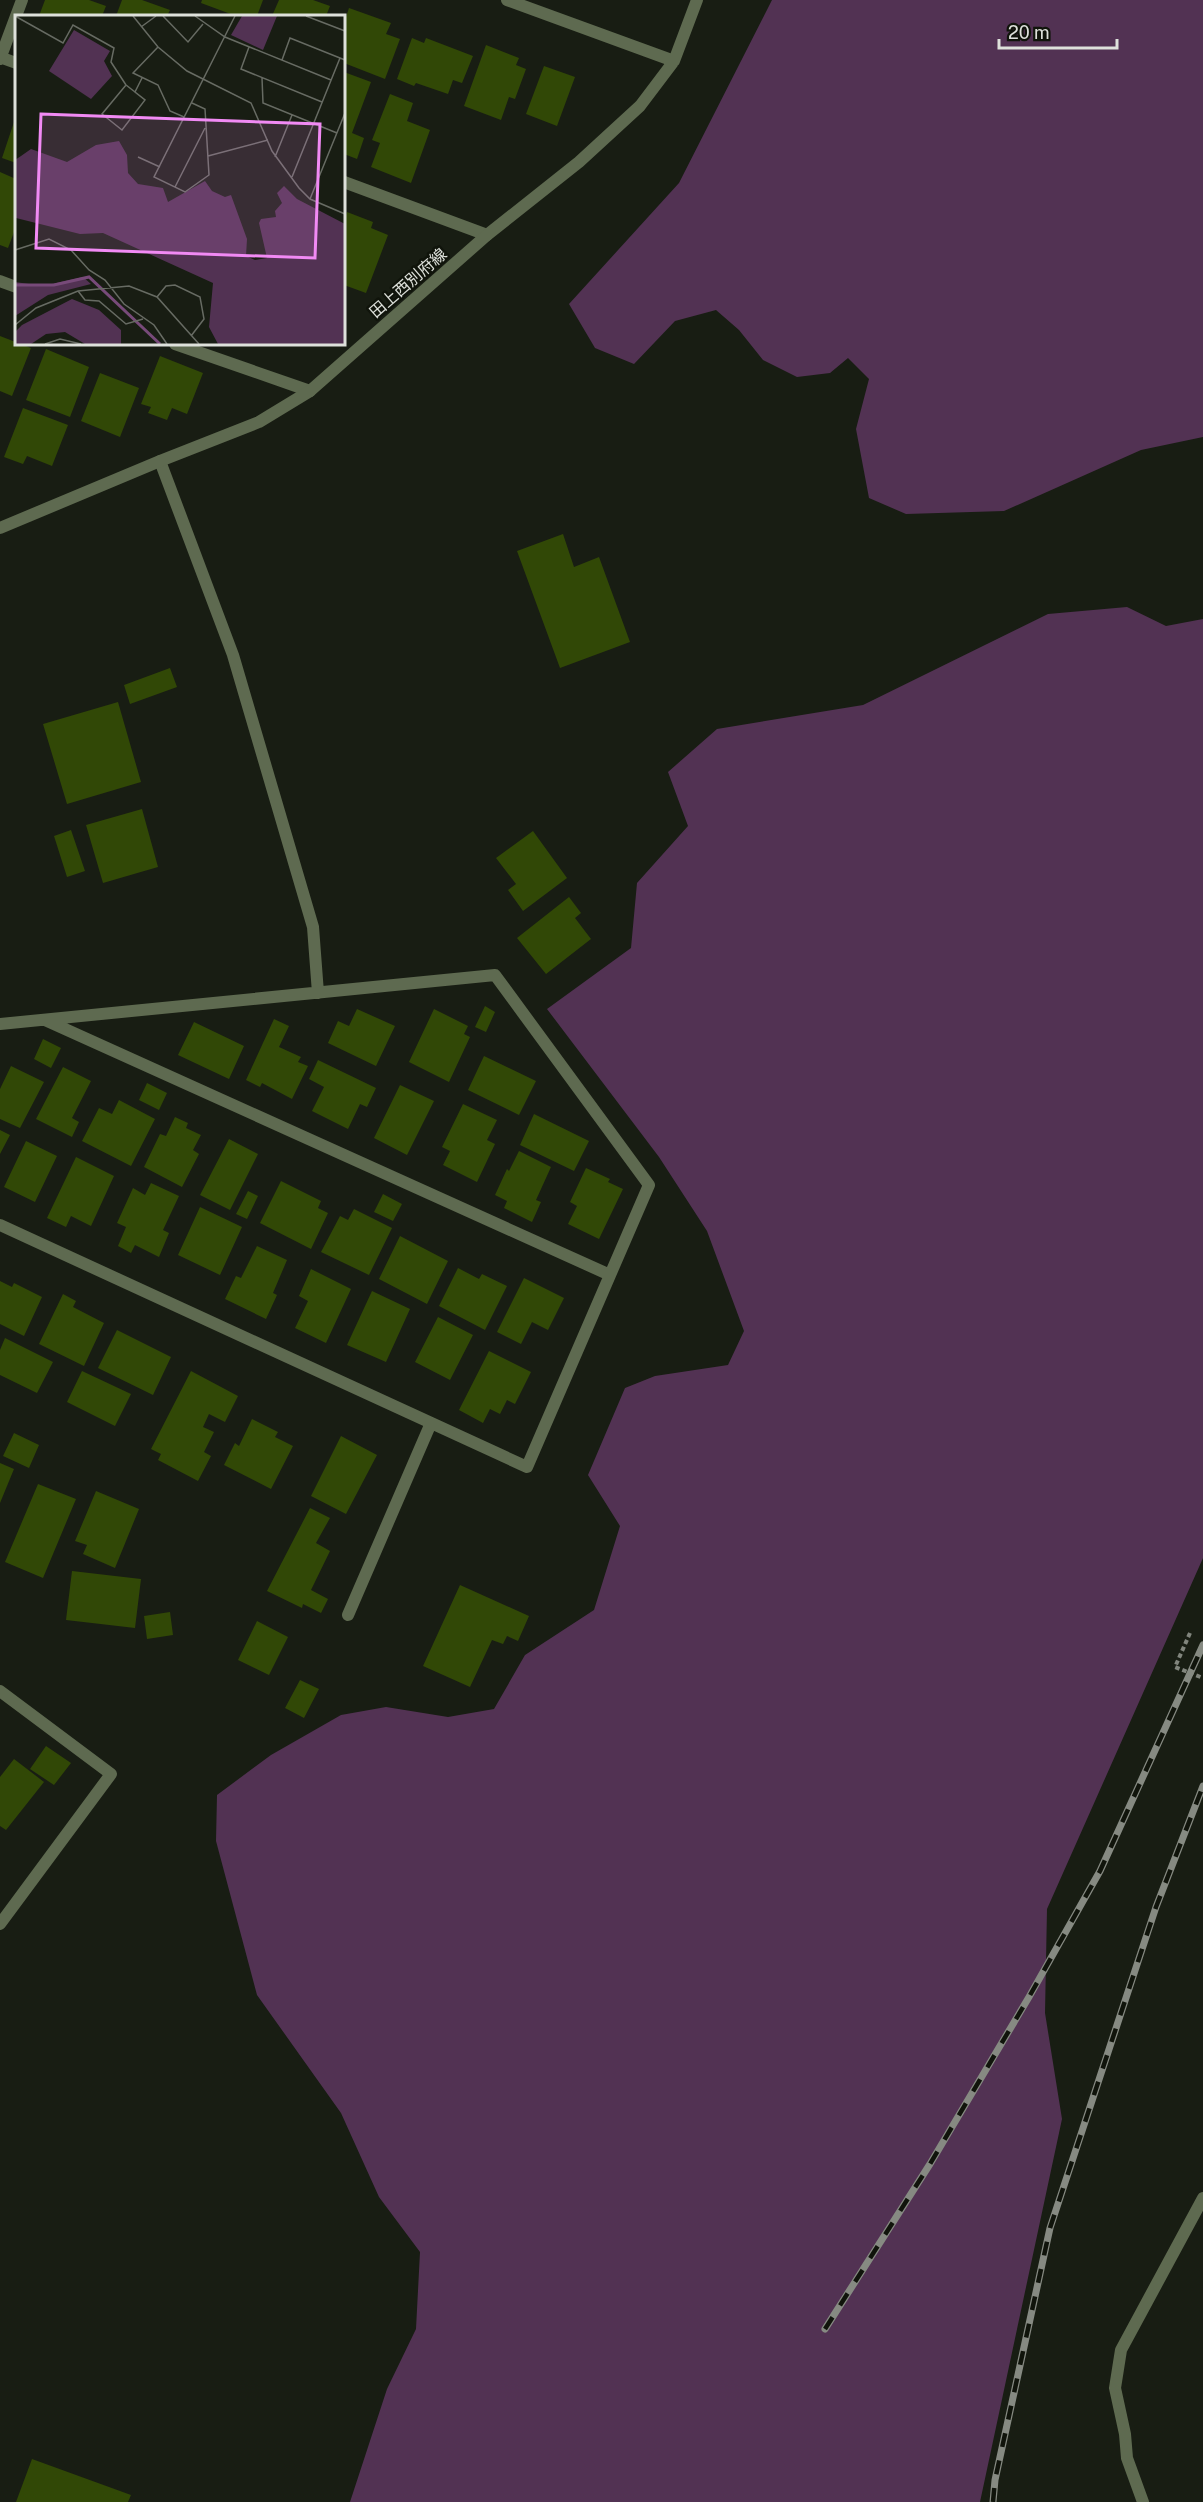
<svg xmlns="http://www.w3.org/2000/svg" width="1203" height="2502" viewBox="0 0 1203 2502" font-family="'Public Sans','Noto Sans JP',sans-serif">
<rect width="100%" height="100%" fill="#181d13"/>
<path fill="#523253" d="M772,0H1203V437L1141,450L1004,511L906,514L869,498L856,429L869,379L848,358L830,373L797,377L763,360L739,330L716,310L675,321L634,364L595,348L569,304L679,183Z
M1127,607L1166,626L1203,619V1558L1047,1909L1045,2013L1062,2119L980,2502H350L387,2389L416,2329L420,2252L379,2197L341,2113L257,1995L216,1841L217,1795L271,1755L341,1715L386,1707L448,1717L494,1709L525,1655L594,1610L620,1526L588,1475L625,1388L655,1376L728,1365L744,1331L707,1231L659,1157L547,1009L631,948L637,883L688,826L668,772L717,729L863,705L1048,614Z"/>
<path fill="#314806" d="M45,0H89L106,6L102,16H39Z
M122,0H142L170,10L167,16H116Z
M202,0H263L257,16H236L201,3Z
M279,0H313L330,6L326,16H272Z
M349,8L391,23L386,34L400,39L385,79L344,63V23Z
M412,38L424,43L426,38L473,56L462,83L453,80L448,94L416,83L414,86L397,79Z
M486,45L519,58L516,65L526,69L515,99L509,97L501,120L464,106Z
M544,66L575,77L557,126L526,114Z
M344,72L371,82L352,133L364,138L357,159L344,154Z
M390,94L413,103L407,121L430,130L411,183L371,167L380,143L372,140Z
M16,116V163L2,158Z
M0,172L16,179V227L8,248L0,245Z
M347,212L373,222L371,228L388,235L366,293L344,285V222Z
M0,336L31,348L12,396L0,391Z
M46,349L89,367L70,417L26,400Z
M160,356L203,373L187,414L172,408L167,420L148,413L151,407L141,404Z
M100,373L139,388L120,437L81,421Z
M23,408L68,425L52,466L27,456L23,464L4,457Z
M563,534L574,567L599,557L630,642L560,668L517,551Z
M170,668L177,687L130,704L124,685Z
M118,702L141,782L67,804L43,724Z
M142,809L158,867L103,883L86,825Z
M71,830L85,871L67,877L54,836Z
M533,831L567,878L523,911L508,890L516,884L496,858Z
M569,897L581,913L575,918L591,939L546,974L517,938Z
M485,1006L495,1012L486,1032L475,1027Z
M357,1009L395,1026L376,1066L328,1043L338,1021L349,1026Z
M434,1009L468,1026L464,1034L470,1037L449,1082L409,1062Z
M274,1019L289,1026L279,1047L301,1057L298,1062L308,1066L292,1099L262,1083L260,1087L246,1080Z
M194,1022L244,1046L229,1079L178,1055Z
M43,1039L61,1048L51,1068L34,1059Z
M484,1056L536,1081L519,1115L468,1090Z
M318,1060L376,1088L367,1107L360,1104L348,1129L312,1111L324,1087L309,1079Z
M11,1066L44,1082L20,1128L0,1119V1089Z
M63,1067L91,1081L72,1118L79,1122L72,1137L36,1119Z
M147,1083L167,1093L159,1110L139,1100Z
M400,1085L434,1101L407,1155L374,1138Z
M119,1100L155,1119L131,1166L82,1141L99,1108L112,1114Z
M463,1104L497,1120L487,1140L495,1144L477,1182L443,1165L450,1151L442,1147Z
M534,1114L589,1141L574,1171L520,1145Z
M175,1117L188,1123L186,1128L201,1135L193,1150L199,1154L182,1187L144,1167L160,1134L166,1136Z
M0,1130L10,1135L0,1154Z
M229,1139L258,1154L230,1210L200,1195Z
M26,1141L57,1156L35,1202L4,1187Z
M519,1151L551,1167L536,1200L541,1202L532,1222L504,1208L507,1201L495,1195L507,1169L509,1171Z
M76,1157L114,1176L91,1226L71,1216L66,1227L47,1218Z
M586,1168L610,1179L608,1182L623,1189L599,1239L568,1224L577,1206L570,1202Z
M281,1181L321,1201L318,1208L328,1213L311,1249L260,1223Z
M151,1183L179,1196L163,1230L169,1233L159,1257L135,1245L131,1253L118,1246L126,1227L117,1223L133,1188L145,1195Z
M248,1191L258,1196L247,1219L236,1214Z
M383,1194L402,1204L393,1221L374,1212Z
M200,1207L242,1227L220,1275L178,1255Z
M354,1209L392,1228L369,1275L321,1252L340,1216L348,1220Z
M400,1236L448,1261L427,1304L379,1279Z
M257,1246L287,1260L273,1293L277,1295L266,1319L225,1299L236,1276L241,1278Z
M458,1268L479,1279L482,1274L507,1286L485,1330L439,1306Z
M311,1269L351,1289L326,1343L295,1328L308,1301L299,1296Z
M524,1278L564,1298L548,1330L532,1322L521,1344L497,1332Z
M0,1281L12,1287L14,1283L42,1297L24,1336L0,1324Z
M372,1291L410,1309L386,1362L347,1345Z
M63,1294L76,1301L73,1307L104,1323L84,1366L39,1344Z
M438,1317L473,1335L450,1380L415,1362Z
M117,1330L171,1357L153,1395L98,1368Z
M5,1338L53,1362L37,1393L0,1375V1350Z
M489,1351L531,1372L515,1404L507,1400L500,1414L490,1409L483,1423L459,1410Z
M82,1371L131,1394L115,1426L67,1402Z
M191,1371L238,1396L225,1422L209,1414L203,1427L214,1432L204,1452L211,1456L198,1481L158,1460L161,1454L151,1449Z
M252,1419L278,1432L275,1437L293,1446L271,1489L224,1465L235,1443L239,1446Z
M14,1433L39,1445L29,1468L3,1456Z
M341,1436L377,1455L346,1514L311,1496Z
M0,1463L14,1469L0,1503Z
M38,1484L76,1499L43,1578L5,1562Z
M96,1491L139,1509L115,1568L83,1554L87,1545L75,1541Z
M310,1508L330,1518L316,1543L330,1551L311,1590L328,1599L321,1613L303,1604L302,1608L267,1591Z
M72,1571L141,1579L135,1628L66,1620Z
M460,1585L529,1616L518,1641L507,1636L503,1644L492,1640L470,1687L423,1666Z
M170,1612L173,1635L147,1639L144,1616Z
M257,1621L288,1637L269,1675L238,1660Z
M300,1680L319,1689L304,1718L285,1708Z
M46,1746L71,1763L54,1785L30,1769Z
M14,1759L44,1782L6,1830L0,1826V1777Z
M32,2459L131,2495L128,2502H16Z"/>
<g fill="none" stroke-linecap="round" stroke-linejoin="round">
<path stroke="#81857d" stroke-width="4" stroke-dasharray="4.5 3" stroke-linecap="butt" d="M1190,1633L1175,1667L1203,1678"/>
<path stroke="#5e6a50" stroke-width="12" d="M0,57L16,63
M0,59L22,0
M344,182L487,235
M0,281L16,287
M175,344L310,391
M160,461L233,655L313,927L318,993
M45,1020L610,1275
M0,1024L495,975L649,1185L527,1467L0,1225
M348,1615L431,1423
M0,1691L111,1774L0,1924
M1143,2502L1127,2458L1125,2434L1115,2388L1121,2350L1203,2198"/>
<path stroke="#5e6a50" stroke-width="12" d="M507,0L674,61
M0,528L160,461L259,422L310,391L487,235L579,162L640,106L674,61L697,0"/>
<defs>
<path id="rail" d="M825,2329L930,2164L1029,1997L1100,1871L1203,1645
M993,2502L995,2480L1050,2228L1156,1907L1203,1786"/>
</defs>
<use href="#rail" stroke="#868a82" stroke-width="7"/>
<use href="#rail" stroke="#10140b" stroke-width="4.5" stroke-dasharray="14" stroke-linecap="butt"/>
</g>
<g text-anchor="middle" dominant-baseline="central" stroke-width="5" stroke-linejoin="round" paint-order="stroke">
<g font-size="16" fill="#dee1db" stroke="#10140b">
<text transform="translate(408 283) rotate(-41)">田上西別府線</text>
</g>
</g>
<g transform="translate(15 15)">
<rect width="330" height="330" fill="#181d13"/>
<path d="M227,1H262L248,35L216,20ZM59,15L95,36L89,46L97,61L76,84L34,56ZM104,126L112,140L113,158L123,169L148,173L153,187L190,166L197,176L210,182L216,180L232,224L231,241L240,245L252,243L244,208L246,204L261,202L260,196L267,188L262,178L269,171L282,184L330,209V329H203L194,312L198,268L88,218L65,219L1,203L0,145L6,141L16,134L52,147L81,130ZM68,262L76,269L33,280L0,301V267L28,271ZM57,284L84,295L106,315V329H70L50,317L31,319L16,329H0V317L7,310Z" fill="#523253"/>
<path fill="none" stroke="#774a79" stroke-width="3" d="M0,270H39L74,262L145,329"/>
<path fill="none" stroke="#676b63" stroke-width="1.5" d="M0,1L48,28L58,10L99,33L96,47L111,70M118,1L143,32L172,56L236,88L257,136L284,173L295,184L330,199M148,1L173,27L188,9M180,1L210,22L316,65M291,1L330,16M126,12L141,1M143,32L118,58L143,70L155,96L169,102M234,32L226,54L307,87M267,45L275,23L330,45M247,63L248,88L322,118M120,77L111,70L87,99L107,115L130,85L120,77L127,63M177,88L190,94L194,160L170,177L139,162L220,1M193,141L253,125M123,142L145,152M260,142L277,100M277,162L325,43M160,172L190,113M295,184L330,98M0,235L34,224L56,235L74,255L90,265L109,289L139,310L152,329M63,276L70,285L84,286L111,309L128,304M142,282L151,271L160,270L185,282L189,304L176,321M0,310L21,293L63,276L114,271L142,282L184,329M30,329L45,324L66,329"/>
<path fill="#f18af4" fill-opacity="0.15" stroke="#f18af4" stroke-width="3" d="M26,99L305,109L300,243L21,233Z"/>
<rect width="330" height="330" fill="none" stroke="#dee1db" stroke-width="3"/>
</g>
<path d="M999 39v9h118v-9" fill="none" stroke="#dee1db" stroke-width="3"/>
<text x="1008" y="39" font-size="18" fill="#dee1db" stroke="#10140b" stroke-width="4.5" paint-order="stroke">20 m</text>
</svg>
